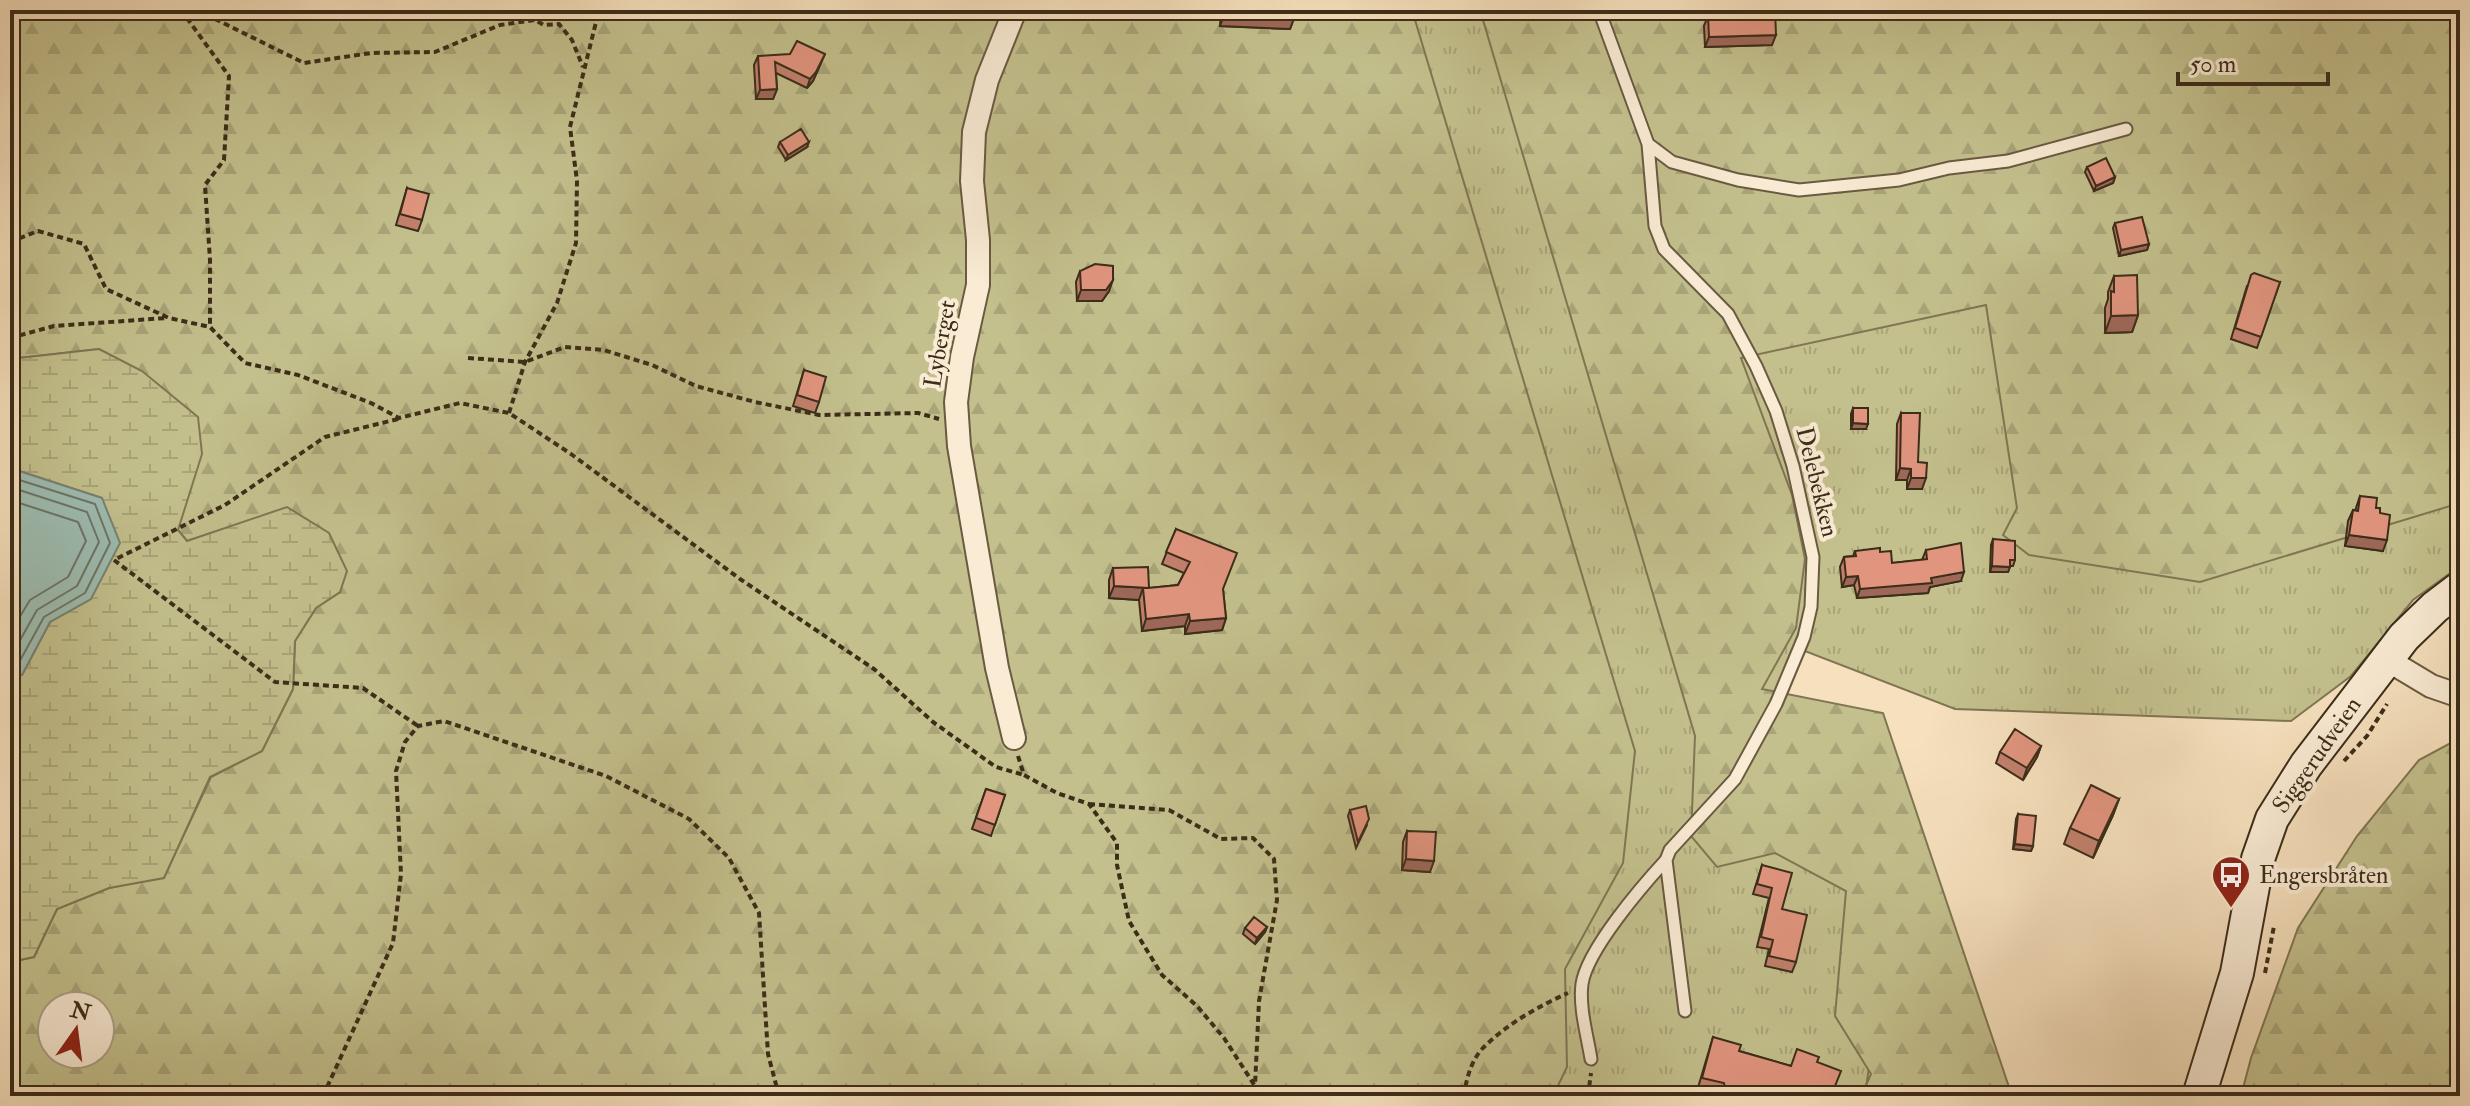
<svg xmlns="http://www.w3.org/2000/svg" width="2470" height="1106" viewBox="0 0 2470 1106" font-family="'IM FELL Double Pica',serif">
<defs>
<pattern id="grass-tufts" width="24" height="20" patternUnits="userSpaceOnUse" patternTransform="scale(2)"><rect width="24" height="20" fill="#c3c08d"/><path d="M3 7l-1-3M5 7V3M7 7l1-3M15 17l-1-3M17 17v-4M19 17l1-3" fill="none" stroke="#a8a579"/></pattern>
<pattern id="forest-firs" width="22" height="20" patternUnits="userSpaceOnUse" patternTransform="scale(2)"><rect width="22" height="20" fill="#c3c08d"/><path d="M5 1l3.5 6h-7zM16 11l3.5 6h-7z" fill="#a8a579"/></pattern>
<pattern id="wetland-marsh" width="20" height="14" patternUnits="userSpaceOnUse" patternTransform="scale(2)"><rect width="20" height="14" fill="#c3c08d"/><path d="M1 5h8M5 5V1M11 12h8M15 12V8" fill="none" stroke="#a8a579"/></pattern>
</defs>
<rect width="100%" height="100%" fill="#f6e0bd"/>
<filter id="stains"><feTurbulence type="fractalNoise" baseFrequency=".0025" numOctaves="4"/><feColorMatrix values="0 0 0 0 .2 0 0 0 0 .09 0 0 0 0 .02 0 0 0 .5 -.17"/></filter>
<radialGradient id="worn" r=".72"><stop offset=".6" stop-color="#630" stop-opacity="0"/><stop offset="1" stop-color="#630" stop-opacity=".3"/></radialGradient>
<path fill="url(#grass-tufts)" stroke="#807653" stroke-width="2" d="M755,10H2460V566L2413,600L2351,676L2291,721L1955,709L1805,651L1782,703L1888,931L1865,1096H1274Z"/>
<path fill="url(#forest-firs)" stroke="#807653" stroke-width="2" fill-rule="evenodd" d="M10,10H1412L1635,751L1623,863L1565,969L1567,1067L1553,1096H10V962L34,957L57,909L109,888L164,877L211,777L262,751L293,689L295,641L316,608L340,592L223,529L187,541L178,530L99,349L10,359ZM52,1006H100V1054H52Z
M1480,10H2460V503L2200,582L2029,555L2003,535L2017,508L1986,305L1741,358L1792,495L1805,559L1796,628L1762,689L1883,713L2012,1096H1861L1871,1074L1835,1016L1846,891L1775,853L1717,867L1691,836L1695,736Z
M2460,738V1096H2241L2251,1058L2298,928L2357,836L2419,760Z"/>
<path fill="url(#wetland-marsh)" stroke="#807653" stroke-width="2" d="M99,349L142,371L198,417L202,454L178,530L187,541L287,507L329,533L347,571L340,592L316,608L295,641L293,689L262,751L210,777L164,878L109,888L57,909L34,957L10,962V676L22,675L50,622L91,599L102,498L10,468V359Z"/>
<path fill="#9dbdb2" stroke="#768375" stroke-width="2" d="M10,468L102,498L120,543L91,599L50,622L22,675L10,676Z"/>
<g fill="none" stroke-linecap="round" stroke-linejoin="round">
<path stroke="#6c7566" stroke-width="2" d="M10,477L95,504L110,543L85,593L44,617L17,666L10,668
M10,487L87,512L99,542L77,586L37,610L10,658
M10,500L78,522L86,541L68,577L30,600L10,633"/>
<defs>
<path id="lane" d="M1599,10L1648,144L1655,226L1664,249L1728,314L1756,366L1776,411L1793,466L1813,557L1811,607L1804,637L1776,704L1735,779L1670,850L1666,860L1685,1011
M1648,144L1672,162L1738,180L1799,190L1899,180L1949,168L2008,161L2126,129
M1591,1059C1587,1034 1579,1008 1582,984C1587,950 1642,886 1666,860"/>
<path id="street" d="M2386,659L2431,686L2460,696
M1014,738L997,668L983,586L959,446L956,402L962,357L978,285V240L972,181L974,132L987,80L1015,10"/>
<path id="secondary" d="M2199,1096L2237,973L2258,859L2272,819L2306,765L2404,637L2435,607L2460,588"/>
</defs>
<use href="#lane" stroke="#6a5a42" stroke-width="15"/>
<use href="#street" stroke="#6a5a42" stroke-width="26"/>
<use href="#secondary" stroke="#3c2d19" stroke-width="36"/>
<path stroke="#3c2d19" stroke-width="4" stroke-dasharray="6 4" stroke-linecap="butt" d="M181,10L229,76L224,160L205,185L210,260V327
M197,10L304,63L371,53L435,52L500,25L535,20L544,25L559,24L572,40L583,67
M10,242L38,231L84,244L106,289L169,318L210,327L245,363L298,375L371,403L399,418L460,403L509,413L571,454L740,579L874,669L933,722L996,767L1024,775
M10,338L54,326L166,318
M468,358L525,362L565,347L604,350L652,365L696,386L755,402L819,415L918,413L939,419
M509,413L525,362L557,303L576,243L577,181L570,127L599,10
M398,419L325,437L225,505L114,560L275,682L363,688L418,726
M1018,756L1024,775L1057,793L1089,804L1117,843V865L1129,921L1162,975L1197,1006L1224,1038L1255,1086V1096
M2344,761L2367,736L2387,704
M1089,804L1169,810L1221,839L1253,838L1274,859L1277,900L1259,1001L1255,1086
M2265,973L2274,926
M15,1096L22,1093H73L81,1096
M323,1096L393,943L401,874L396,771L405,742L418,726L444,721L606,776L689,819L729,858L759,913L768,1054L779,1096
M1435,1096H1437
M1464,1096C1466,1080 1471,1061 1482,1049C1505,1025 1539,1006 1568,993
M1588,1096L1591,1073"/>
<use href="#lane" stroke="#f9ebd4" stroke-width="11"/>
<use href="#street" stroke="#f9ebd4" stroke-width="22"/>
<use href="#secondary" stroke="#f9ebd4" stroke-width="32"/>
</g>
<path fill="#c2806d" stroke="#3c2d19" stroke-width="2" d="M1221,10H1297L1290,29L1220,26Z
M1734,10H1775L1772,45L1705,47L1704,26L1708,16L1734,15Z
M758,56L821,63L813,81L807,88L776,73L777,89L773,99H756L754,65Z
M780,142L807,147L786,160L778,147Z
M2087,167L2115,177L2113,183L2094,191L2085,172Z
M407,188L422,220L418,231L396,225Z
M2115,223L2149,244L2147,250L2119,256L2113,228Z
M1080,271L1109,291L1102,301H1077L1076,282Z
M2114,276L2138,315L2132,332L2105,333V308L2108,299V292Z
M2280,282L2257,348L2231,339L2247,286Z
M804,370L819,402L815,413L793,406Z
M1853,408L1866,429H1851V414Z
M1901,413L1918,462L1922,489H1907V480H1896L1897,424Z
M2360,496L2376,508L2380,513L2383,551L2345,546L2348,521L2353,510L2355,511Z
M1176,529L1223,590L1226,618L1222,630L1185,634V626L1142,631L1139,600L1109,598V580L1113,568L1149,588L1178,585L1184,573L1162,564Z
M1993,539L2015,560L2013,566H2010L2008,572H1990L1991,545Z
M1926,550L1961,581L1930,587L1928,593L1857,598L1854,585L1842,587L1840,567L1844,557L1853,556L1855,551L1880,552L1892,563L1922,560Z
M2041,746L2037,757L2023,780L1996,763L2000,752Z
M986,789L1005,795L991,836L972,829Z
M2119,799L2113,815L2093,858L2064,844L2070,828Z
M1350,810L1367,825L1356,848L1348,816Z
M2018,814L2033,846L2031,851L2013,849L2016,819Z
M1407,831L1430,872L1402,870L1403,842Z
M1762,865L1782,909L1796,962L1792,972L1765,966L1769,949L1757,947L1769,898L1753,894Z
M1267,927L1265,932L1255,944L1243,934L1245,928Z
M1713,1037L1739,1051L1791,1066L1817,1062L1832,1096H1716L1697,1091Z"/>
<path fill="#9e6859" stroke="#3c2d19" stroke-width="2" d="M1226,10H1297L1290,29L1220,26Z
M1776,35L1772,45L1705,47L1709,37Z
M825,54L813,81L807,88L810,79Z
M777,89L773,99H756L760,90Z
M809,142L807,147L786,160L788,155Z
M2115,177L2113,183L2094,191L2096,186Z
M2149,244L2147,250L2119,256L2121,250Z
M1113,280L1109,291L1102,301H1077L1081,290Z
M2138,315L2132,332L2105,333L2111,316Z
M1853,423L1868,424L1866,429H1851Z
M1900,468L1911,469L1907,480H1896Z
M1911,478H1926L1922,489H1907Z
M2349,535L2387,540L2383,551L2345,546Z
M1992,566L2010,567L2008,572H1990Z
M1964,572L1961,581L1930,587L1928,593L1857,598L1860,589Z
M1858,576L1854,585L1842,587L1846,577Z
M1114,586L1149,588H1143L1139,600L1109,598Z
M1189,614L1185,626L1142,631L1146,619Z
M1226,618L1222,630L1185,634L1190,621Z
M2041,746L2037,757L2023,780L2027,768Z
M2119,799L2113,815L2093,858L2099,841Z
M2015,844L2033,846L2031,851L2013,849Z
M1406,859L1434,861L1430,872L1402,870Z
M1267,927L1265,932L1255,944L1257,938Z"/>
<path fill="#e1957f" stroke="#3c2d19" stroke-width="2" d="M1738,10H1775L1776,35L1709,37L1708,16L1738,15Z
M797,41L825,54L816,72L810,79L775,62L777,89L760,90L758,56L790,54Z
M801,129L809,142L788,155L780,142Z
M2106,158L2115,177L2096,186L2087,167Z
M407,188L429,194L422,220L400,214Z
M2142,217L2149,244L2121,250L2115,223Z
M1095,264L1113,266V280L1106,290H1081L1080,271Z
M2254,273L2280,282L2261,337L2235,328L2251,275Z
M2137,275L2138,315L2111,316V291L2114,292V276Z
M804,370L826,377L819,402L797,395Z
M1853,408H1868V424L1853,423Z
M1901,413H1920L1918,462L1927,463L1926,478H1911V469L1900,468Z
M2360,496L2377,498L2376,508H2380V513L2390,515L2387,540L2349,535L2353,510L2358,511Z
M1176,529L1237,553L1223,589L1226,618L1190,621L1189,614L1146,619L1143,588H1149L1114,586L1113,568L1148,567L1149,588L1178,585L1190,562L1166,552Z
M1993,539L2015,541V560H2010V567L1992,566Z
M1961,543L1964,572L1931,578L1932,583L1860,589L1858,576L1846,577L1844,557L1856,556L1855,551L1880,548V552L1891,551L1892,563L1927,559L1926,550Z
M2015,729L2041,746L2027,768L2000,752Z
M2091,785L2119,799L2099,841L2070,828Z
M986,789L1005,795L995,825L976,818Z
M1366,806L1369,819L1358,842L1350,810Z
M2018,814L2036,816L2033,846L2015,844Z
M1407,831L1436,832L1434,861L1406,859Z
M1762,865L1792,873L1782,909L1807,915L1796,962L1769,956L1773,940L1761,937L1772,888L1757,884Z
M1254,917L1267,927L1257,938L1245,928Z
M1713,1037L1741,1045L1739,1051L1791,1066L1797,1049L1819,1057L1817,1062L1841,1071L1831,1096H1727L1724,1083L1702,1078Z"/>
<defs>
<symbol id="bus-pin" viewBox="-11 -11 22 30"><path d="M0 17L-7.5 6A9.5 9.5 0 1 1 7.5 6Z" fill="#8f2418" stroke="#f9ebd4"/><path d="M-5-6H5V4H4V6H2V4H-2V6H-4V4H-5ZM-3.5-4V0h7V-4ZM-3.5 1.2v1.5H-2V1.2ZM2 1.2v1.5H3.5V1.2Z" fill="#fff"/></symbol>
</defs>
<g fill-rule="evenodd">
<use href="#bus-pin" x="2209" y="853" width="44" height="60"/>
</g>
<g text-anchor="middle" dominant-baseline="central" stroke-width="8" stroke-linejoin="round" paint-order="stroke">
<g font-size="24" fill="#3c2d19" stroke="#f9ebd4">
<text transform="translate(940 344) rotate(-80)">Lyberget</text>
<text transform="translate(1817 482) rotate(76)">Delebekken</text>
<text transform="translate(2317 755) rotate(-55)">Siggerudveien</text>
</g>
<g font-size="24" fill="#3c2d19" stroke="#f9ebd4" text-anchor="start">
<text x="2259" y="875">Engersbråten</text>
</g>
</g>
<rect width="2470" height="1106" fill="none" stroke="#f6e0bd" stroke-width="40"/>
<rect x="12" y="12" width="2446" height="1082" fill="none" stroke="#3c2d19" stroke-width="4"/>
<rect x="20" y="20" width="2430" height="1066" fill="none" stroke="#3c2d19" stroke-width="2"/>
<g transform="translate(76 1030) rotate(14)"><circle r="38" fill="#f9ebd4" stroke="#ad9f89" stroke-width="2"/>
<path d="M0-6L14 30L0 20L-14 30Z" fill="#8f2418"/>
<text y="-12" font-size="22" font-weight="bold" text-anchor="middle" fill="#3c2d19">N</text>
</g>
<path d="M2178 72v12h150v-12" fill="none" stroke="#3c2d19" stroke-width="4"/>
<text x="2190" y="72" font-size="24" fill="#3c2d19" stroke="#f9ebd4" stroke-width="6" paint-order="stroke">50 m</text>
<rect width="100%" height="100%" filter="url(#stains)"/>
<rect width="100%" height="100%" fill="url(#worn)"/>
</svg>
